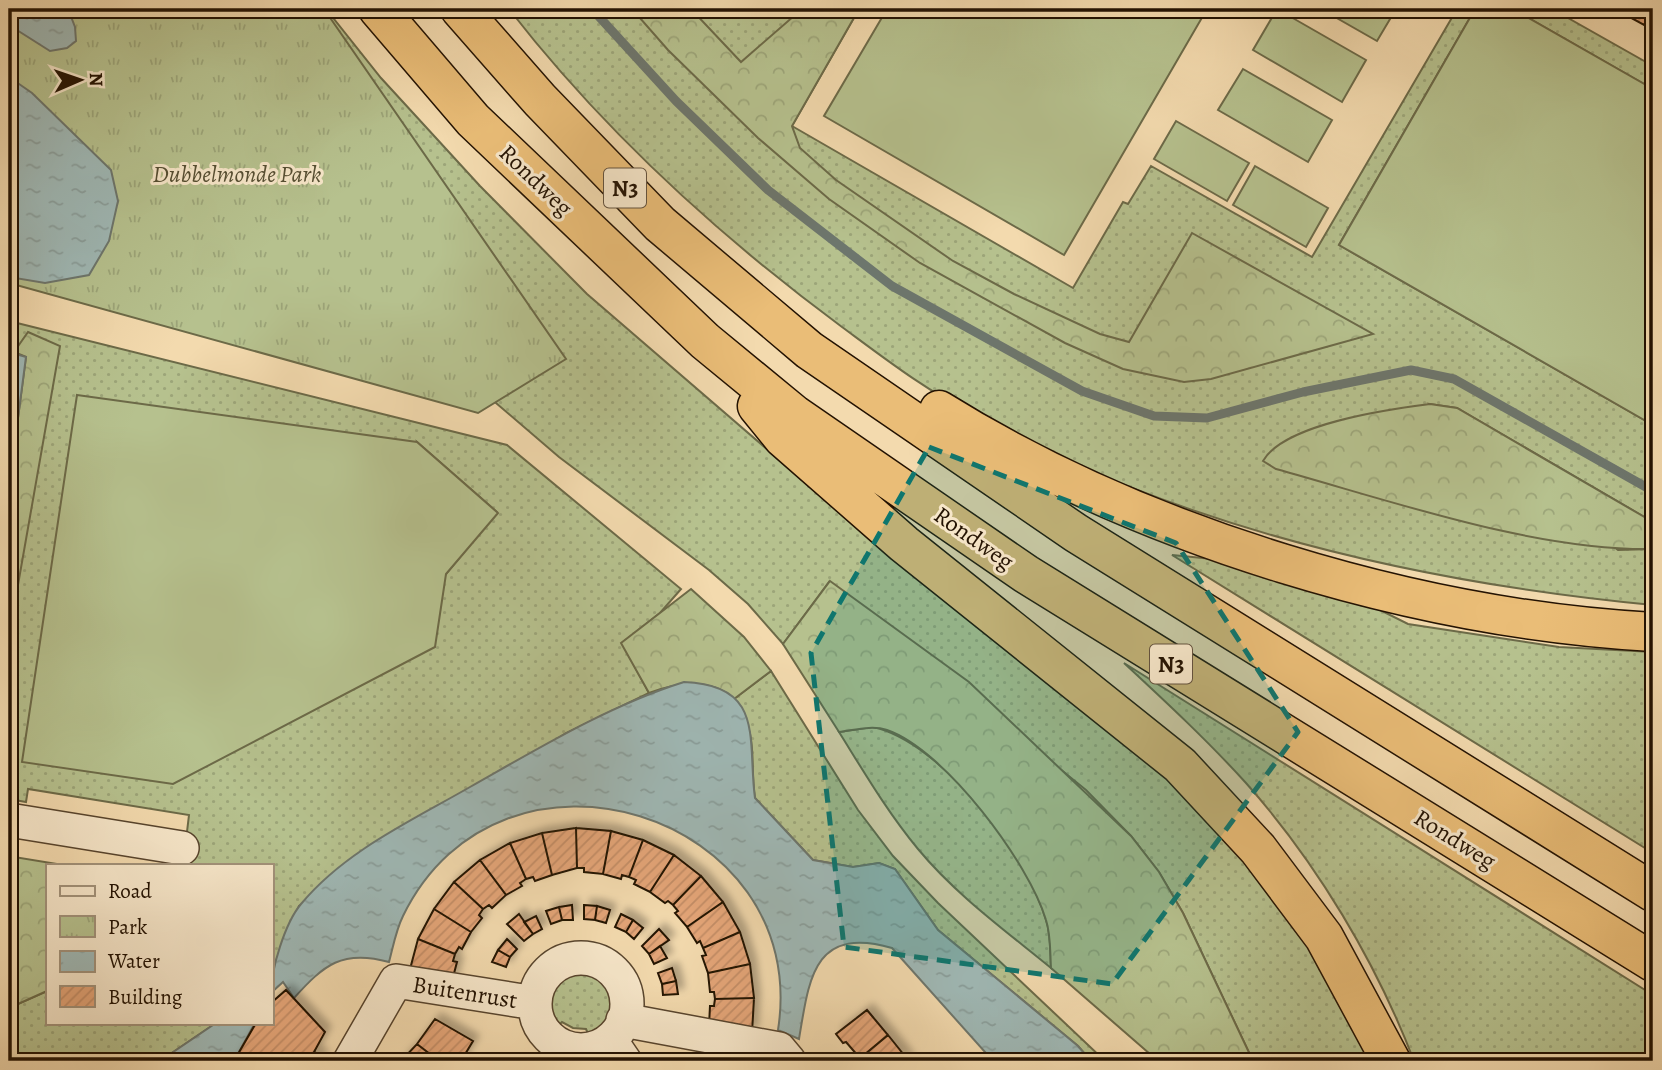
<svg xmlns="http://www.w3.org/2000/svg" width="1662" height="1070" viewBox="0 0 1662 1070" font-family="Alegreya,serif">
<defs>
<pattern id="grass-dots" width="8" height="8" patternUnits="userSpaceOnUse" patternTransform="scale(1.75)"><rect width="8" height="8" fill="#b6c18e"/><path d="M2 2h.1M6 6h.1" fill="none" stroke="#9ca579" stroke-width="1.8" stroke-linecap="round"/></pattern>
<pattern id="forest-crowns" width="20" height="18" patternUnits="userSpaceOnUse" patternTransform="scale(1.75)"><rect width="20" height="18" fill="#b6c18e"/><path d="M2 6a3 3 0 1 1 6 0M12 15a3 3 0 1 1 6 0" fill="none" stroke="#9ca579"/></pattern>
<pattern id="park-tufts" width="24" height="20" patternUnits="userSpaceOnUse" patternTransform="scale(1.75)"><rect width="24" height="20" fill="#b6c18e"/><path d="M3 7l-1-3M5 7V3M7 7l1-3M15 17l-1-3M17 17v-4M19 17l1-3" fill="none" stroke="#9ca579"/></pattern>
<pattern id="water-ripples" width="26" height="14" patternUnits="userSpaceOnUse" patternTransform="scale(1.75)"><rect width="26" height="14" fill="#9fb8b5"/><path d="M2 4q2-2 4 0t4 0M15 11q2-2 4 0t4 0" fill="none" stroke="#899d9a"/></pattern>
<pattern id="building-hatch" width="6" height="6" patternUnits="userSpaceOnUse" patternTransform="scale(1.75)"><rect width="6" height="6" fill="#e4a578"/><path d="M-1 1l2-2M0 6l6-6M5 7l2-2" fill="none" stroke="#c38d66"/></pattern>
<filter id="shadow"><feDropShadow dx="6" dy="-6" stdDeviation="3.5" flood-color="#0004"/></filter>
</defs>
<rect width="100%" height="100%" fill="#f3daae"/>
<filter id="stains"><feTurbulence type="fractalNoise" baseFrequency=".00286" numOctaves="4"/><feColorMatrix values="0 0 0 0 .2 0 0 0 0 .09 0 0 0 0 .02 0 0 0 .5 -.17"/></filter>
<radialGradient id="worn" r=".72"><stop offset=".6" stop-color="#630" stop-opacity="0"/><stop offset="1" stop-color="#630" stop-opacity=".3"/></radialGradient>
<path fill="url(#grass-dots)" stroke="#6c6a48" stroke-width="2" fill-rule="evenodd" d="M151,9H326L381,78L480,186L587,294L805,482L1160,762L1288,905L1377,1061H1253L1183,913L1159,872L1131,836L1086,790L829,582L783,644L748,604L709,570L559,457L489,397Z
M509,9H859L792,126L1073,288L1123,202L1128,204L1151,166L1312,257L1457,9H1475L1339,245L1653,425V522L1457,408L1430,404L1618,550L1653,549V605C1475,588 1294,552 1127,486C1076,466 1024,440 975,415C928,392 884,358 842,327C719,236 603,130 509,9Z
M1513,9H1552L1653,66V89Z
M9,321L507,445L681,589L660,613L622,643L649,693L566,733L299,906L271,973V865H183L189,815L28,789L26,802L9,799V486L26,357L9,352ZM417,442L497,512L446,574Z
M1172,555L1233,561L1364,602L1408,624L1559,647L1653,652V853Z
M1124,663L1653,995V1061H1414C1376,962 1317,863 1246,783C1208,741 1166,702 1124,663Z
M771,671L858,810L893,856L938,903L1105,1061H1091L1078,1046L938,930L895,869L879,863L853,867L813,860L755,798C749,756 760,737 734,699Z
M873,727C942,742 1027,855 1046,920C1051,935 1050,953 1051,968C1006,931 956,895 918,849C888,813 864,772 839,732Z
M582,970C610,975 621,1000 607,1024L589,1036L586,1029L573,1028L562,1022L557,1027C536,1003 553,973 582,970Z
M47,991V1023H216L160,1061H9V1008Z"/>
<path fill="url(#forest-crowns)" stroke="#6c6a48" stroke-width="2" d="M632,9H691L741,62L802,9H859L792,126L800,148L836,180L953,261L1014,294L1100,334L1129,342L1192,233L1373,334L1211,379L1184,382L1123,369L1065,343L920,263L829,199L758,138L668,50Z
M28,332L60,346L9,636V486L26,357L14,352Z
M1430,404L1457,408L1653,522V549C1534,551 1392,501 1276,469L1263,461C1284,424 1390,409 1430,404Z
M830,581L969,682L1131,836L1159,872L1183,913L1253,1061H1158L1051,968C1050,953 1051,935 1046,920C1029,863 945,750 887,730C872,725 855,730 839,732L783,644Z
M691,589L744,637L771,671L734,699C711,677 675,683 649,693L621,643Z
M9,836L17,837L14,857L63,865H47V991L9,1008C9,983 20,960 9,937Z"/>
<path fill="url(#park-tufts)" stroke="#6c6a48" stroke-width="2" d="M9,9H324L566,359L478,413L9,283Z"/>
<path fill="#b6c18e" stroke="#6c6a48" stroke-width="2" d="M887,9H1207L1064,255L824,116Z
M1277,9L1366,60L1342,102L1253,50Z
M1321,9H1396L1377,41Z
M1475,9H1513L1653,89V425L1339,245Z
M1243,69L1332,120L1308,162L1218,110Z
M1176,121L1249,163L1227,201L1154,159Z
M1255,166L1328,208L1306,247L1233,205Z
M77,395L417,442L498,513L446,574L435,647L173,784L22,762Z"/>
<path fill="url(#water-ripples)" stroke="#6d766d" stroke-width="2" d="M9,9H68L75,27L76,41L67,48L50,51L9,25Z
M9,77L32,93L111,170L118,201L109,241L89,275L45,283L9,277Z
M9,352L26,357L9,486Z
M684,682C766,685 747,741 755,798L813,860L853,867L879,863L895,869L938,930L1078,1046L1091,1061H993L892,948C813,925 809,980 799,1039L778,1030C812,813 501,715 403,916C396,930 393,947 389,962C342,949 324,965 294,998L283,982L271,993C271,969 285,923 301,904C345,851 411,821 470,787C539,748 608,706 684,682Z
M216,1023H255L234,1061H160Z"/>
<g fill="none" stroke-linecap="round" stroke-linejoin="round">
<path stroke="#6d766d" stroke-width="9" d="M592,9L676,101L768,190L892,286L1082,391L1154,416L1207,418L1303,392L1411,370L1454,379L1653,491"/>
</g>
<path fill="url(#building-hatch)" stroke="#231202" stroke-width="2" filter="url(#shadow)" d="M1615,9H1653V10L1644,25Z
M576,828L577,868L552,875L542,833Z
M576,828L611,831L603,874L584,872V868H577Z
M611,831L643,840L629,877L622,875L621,879L603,874Z
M542,833L552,875L535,881L533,877L526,879L510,843Z
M643,840L674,855L650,892L634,884L636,880L629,877Z
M510,843L526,879L520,883L522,886L506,895L480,860Z
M674,855L701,876L673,905L668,901L665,903L650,892Z
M480,860L506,895L492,908L489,905L483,909L454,882Z
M701,876L723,902L687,927L675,913L678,911L673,905Z
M454,882L483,909L479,915L482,918L471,932L434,909Z
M723,902L740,932L703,948L700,941L697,943L687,927Z
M572,905L573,920H562L559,907Z
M584,905L597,906L595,920L584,919Z
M597,906L610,910L606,923L595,920Z
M559,907L562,920L551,924L546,911Z
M434,909L471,932L462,949L459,947L455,954L418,939Z
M519,914L533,934L524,941L507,924Z
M621,914L633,920L626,932L615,927Z
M536,916L542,929L533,934L524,922Z
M633,920L643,928L634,939L626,932Z
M659,929L669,940L649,954L642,946Z
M740,932L750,964L708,973L702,956L706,955L703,948Z
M418,939L455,954L453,961L457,962L452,981L409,973Z
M507,939L517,949L510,957L498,950Z
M660,946L667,958L654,964L649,954Z
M498,950L510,957L506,967L492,962Z
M750,964L754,998L715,999L714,992H710L708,973Z
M672,968L676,981L662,984L658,973Z
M676,981L678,994L663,995L662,984Z
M286,990L325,1032L314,1052L322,1056L319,1061H234L256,1023H271V1003Z
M754,998L752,1033L709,1026L710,1006H714L715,999Z
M867,1010L888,1035L858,1060L859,1057L846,1042L843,1043L836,1034Z
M435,1019L473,1041L461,1061H439L417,1044Z
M888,1035L908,1060L858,1061V1060Z
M417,1044L439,1061H401Z"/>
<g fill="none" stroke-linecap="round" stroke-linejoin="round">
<defs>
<path id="pedestrian" d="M613,1036L630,1061"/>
<path id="minor" d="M9,820L182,848
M535 1004a46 46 0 1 1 92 0a46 46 0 1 1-92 0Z
M623,1020L779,1049L789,1061
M350,1061L396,981L535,1003"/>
<path id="trunk" d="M378,9L473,120L705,341L795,415L1026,574L1653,962
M460,9L540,100L660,224L809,350L1076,533L1653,892
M757,406L783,438L904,544L1180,765L1258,849L1324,937L1391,1061
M939,410C1141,536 1416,619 1653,632"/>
</defs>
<use href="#pedestrian" stroke="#57442d" stroke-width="27"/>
<use href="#minor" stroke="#57442d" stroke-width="36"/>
<use href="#trunk" stroke="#231202" stroke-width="41"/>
<use href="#pedestrian" stroke="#f7e7ca" stroke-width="24"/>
<use href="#minor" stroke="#f7e7ca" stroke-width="33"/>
<use href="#trunk" stroke="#eabd77" stroke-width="38"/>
</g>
<path fill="#0f766e" fill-opacity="0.2" stroke="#0f766e" stroke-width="5" stroke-dasharray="14 9" stroke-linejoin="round" d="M929,447L1176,543L1298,732L1112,984L844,947L811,653Z"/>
<g text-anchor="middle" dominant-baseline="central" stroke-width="6" stroke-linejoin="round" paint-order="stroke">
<g fill="#f7e7ca" stroke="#63523e" stroke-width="2">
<rect x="604" y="168.5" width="42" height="39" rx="5"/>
<rect x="1150" y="644.5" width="42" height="39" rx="5"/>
</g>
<g font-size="23" font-weight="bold" fill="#231202">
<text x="625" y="188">N3</text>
<text x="1171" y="664">N3</text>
</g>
<g font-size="24" font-style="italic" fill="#564f33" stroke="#f7e7ca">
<text x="237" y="174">Dubbelmonde Park</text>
</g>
<g font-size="24" fill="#231202" stroke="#f7e7ca">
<text transform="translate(536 180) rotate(44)">Rondweg</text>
<text transform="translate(974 538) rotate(35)">Rondweg</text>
<text transform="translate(1455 839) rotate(32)">Rondweg</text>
<text transform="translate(465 992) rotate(9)">Buitenrust</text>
</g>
</g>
<rect width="1662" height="1070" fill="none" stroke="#f3daae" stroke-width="35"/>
<rect x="10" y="10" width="1641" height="1049" fill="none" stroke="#231202" stroke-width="3.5"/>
<rect x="18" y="18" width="1627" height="1035" fill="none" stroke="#231202" stroke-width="2"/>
<rect x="46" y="864" width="228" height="161" fill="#f7e7ca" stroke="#a2927a" stroke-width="2"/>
<rect x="60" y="886" width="35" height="10" fill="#f7e7ca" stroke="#a2927a" stroke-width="2"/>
<text x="108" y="898" font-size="21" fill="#231202">Road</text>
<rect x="60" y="916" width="35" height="21" fill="url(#park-tufts)" stroke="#a2927a" stroke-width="2"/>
<text x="108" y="934" font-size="21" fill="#231202">Park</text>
<rect x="60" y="951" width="35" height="21" fill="url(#water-ripples)" stroke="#a2927a" stroke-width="2"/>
<text x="108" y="968" font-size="21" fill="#231202">Water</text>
<rect x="60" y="986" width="35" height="21" fill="url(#building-hatch)" stroke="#a2927a" stroke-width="2"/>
<text x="108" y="1004" font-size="21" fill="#231202">Building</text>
<g transform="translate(80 80) rotate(88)" stroke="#f7e7ca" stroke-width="5" paint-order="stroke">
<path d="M0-5L12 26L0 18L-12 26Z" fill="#231202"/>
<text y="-10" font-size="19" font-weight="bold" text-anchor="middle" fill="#231202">N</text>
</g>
<rect width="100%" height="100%" filter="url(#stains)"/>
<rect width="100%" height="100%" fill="url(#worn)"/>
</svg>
